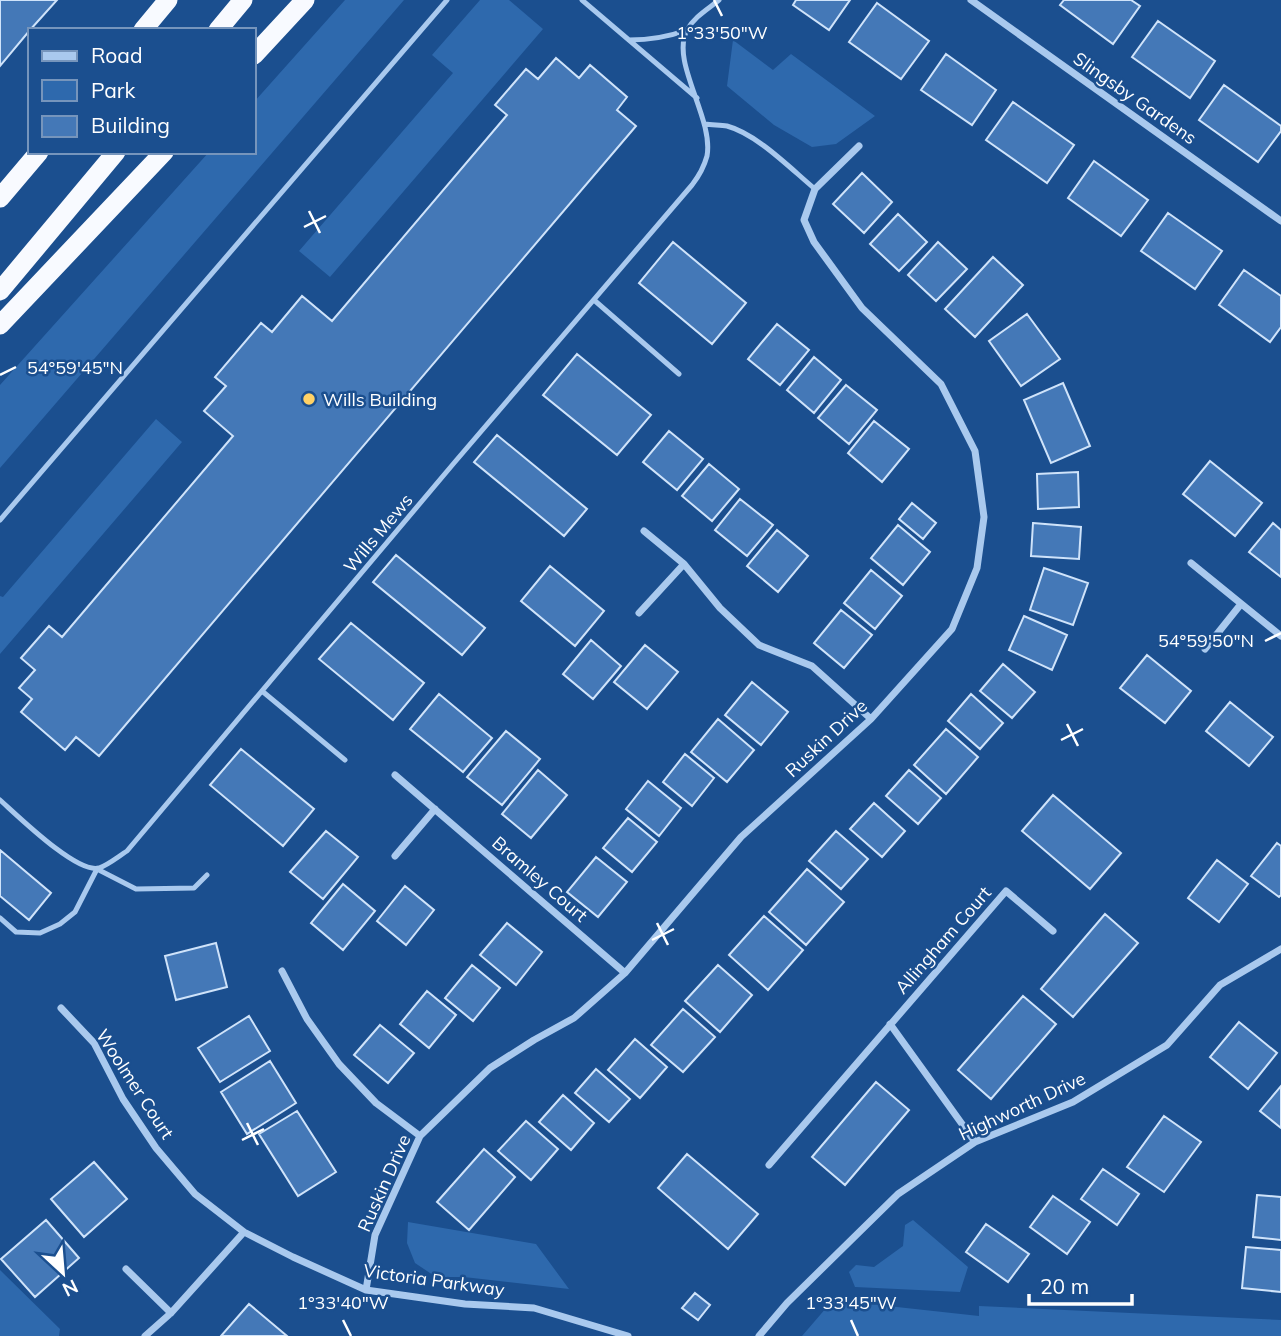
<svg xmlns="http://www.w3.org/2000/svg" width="1281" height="1336" viewBox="0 0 1281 1336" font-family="Mulish,sans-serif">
<rect width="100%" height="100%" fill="#1b4f8f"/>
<path fill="#2e69ad" d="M345,0H404L0,468V385L209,152H254V102Z
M480,0H509L543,29L330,277L299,251L453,73L432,55Z
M733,40L773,70L791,54L875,116L836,144L812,147L774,125L727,86Z
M156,419L182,442L0,654V596L3,597Z
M913,1220L968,1267L960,1292L855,1287L849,1272L856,1265L874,1267L903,1246L905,1225Z
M408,1222L536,1244L569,1289L464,1277H436L415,1263L407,1243Z
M0,1270L60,1329L59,1336H0Z
M833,1300L979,1316V1306L1281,1320V1336H802Z"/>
<path fill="#4478b7" stroke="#cfe3fa" stroke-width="2" d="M0,0H57L30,30L0,66Z
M796,0H850L829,30L793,5Z
M1064,0H1131L1140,6L1113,44L1060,5Z
M877,3L929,41L901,79L849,42Z
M1158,21L1215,61L1190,98L1132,57Z
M946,54L996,90L972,125L921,90Z
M556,58L579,78L590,65L627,97L617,110L636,126L99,756L76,737L65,750L21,712L32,699L19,688L35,670L21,658L49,626L62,637L233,436L204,411L226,386L215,377L261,323L272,332L302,296L332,321L507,115L495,105L526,69L538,79Z
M1224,85L1281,126V131L1258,162L1199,120Z
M1013,102L1074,145L1047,183L986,140Z
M1094,161L1148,200L1121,236L1068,198Z
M862,173L892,202L864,233L833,204Z
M1168,213L1222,251L1195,289L1141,251Z
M898,214L927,242L899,271L870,244Z
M673,242L746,303L712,344L639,283Z
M938,242L967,269L936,301L908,275Z
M993,257L1023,285L975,337L945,309Z
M1244,270L1281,296V327L1270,342L1219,305Z
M1027,314L1060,359L1021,386L989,341Z
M777,324L809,350L780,385L748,359Z
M577,354L651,415L617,455L543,395Z
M814,357L841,380L814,413L787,390Z
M1063,383L1090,446L1051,463L1024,400Z
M846,385L877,410L849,444L818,418Z
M874,421L909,449L882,482L848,453Z
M669,431L703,459L677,490L643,462Z
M497,435L587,509L564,536L474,462Z
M1210,461L1262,503L1235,536L1183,494Z
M709,464L739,489L712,521L682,496Z
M1078,472L1079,507L1038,509L1037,474Z
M740,499L773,525L747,556L715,530Z
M912,503L936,523L923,539L899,519Z
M1033,523L1081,527L1079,559L1031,556Z
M1273,523L1281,530V577L1249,552Z
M898,525L930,552L903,585L871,558Z
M777,530L808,556L778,592L747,566Z
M396,555L485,628L462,655L373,582Z
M550,566L604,611L575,646L521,601Z
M1044,568L1088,583L1073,625L1030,610Z
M871,570L902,596L875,629L844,603Z
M841,610L872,635L844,668L814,643Z
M1024,616L1067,635L1052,670L1009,650Z
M351,623L424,683L393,720L319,659Z
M591,640L621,666L593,699L563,674Z
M645,645L678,672L647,709L614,682Z
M1147,655L1191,691L1165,723L1120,688Z
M1003,664L1035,692L1012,718L980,691Z
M752,682L788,712L761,745L725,715Z
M439,694L492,738L463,772L410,729Z
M971,694L1003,723L980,749L948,721Z
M1230,702L1273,737L1249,766L1206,731Z
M718,719L754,750L727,782L691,752Z
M946,729L978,757L946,794L914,765Z
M506,731L540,759L502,805L467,777Z
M241,749L314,809L283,846L210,785Z
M685,754L714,778L692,806L663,782Z
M538,770L567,795L531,838L502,814Z
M909,770L941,798L918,824L886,796Z
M648,781L681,808L659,836L626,809Z
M1053,795L1121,853L1090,889L1022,831Z
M874,803L905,831L882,857L850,829Z
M628,818L657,842L632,872L603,848Z
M326,831L358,857L323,899L290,872Z
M836,831L868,859L841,889L809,861Z
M1277,843L1281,846V895L1279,897L1251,876Z
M0,850L51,893L29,920L0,896Z
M596,857L627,882L598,917L567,892Z
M1217,860L1248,884L1219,922L1188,898Z
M807,869L844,902L806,945L769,912Z
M343,884L375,911L343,950L311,923Z
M405,886L434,910L406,945L377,921Z
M1105,914L1138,943L1073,1017L1041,989Z
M764,916L803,950L768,990L729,955Z
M507,923L542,952L516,985L480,955Z
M216,943L227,987L176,1000L165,956Z
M472,965L500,988L473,1021L445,998Z
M718,965L752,995L720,1032L685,1001Z
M427,991L456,1015L429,1048L400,1024Z
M1023,996L1056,1024L991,1099L958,1070Z
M683,1009L715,1037L683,1072L651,1045Z
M249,1016L270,1051L220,1082L198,1048Z
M1239,1022L1277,1053L1248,1089L1210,1057Z
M380,1025L414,1053L388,1083L354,1055Z
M635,1039L667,1067L640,1098L608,1070Z
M270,1061L296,1103L247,1134L221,1092Z
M596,1069L630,1099L609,1122L575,1093Z
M876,1082L909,1110L845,1185L812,1157Z
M1281,1086V1128L1260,1111Z
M563,1095L594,1123L571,1150L539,1122Z
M297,1111L336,1172L298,1196L259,1134Z
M1164,1116L1201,1142L1164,1192L1127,1167Z
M526,1121L558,1149L531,1180L498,1151Z
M484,1149L515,1177L469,1230L437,1202Z
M687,1154L758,1214L728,1249L658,1188Z
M94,1162L127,1199L84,1237L51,1199Z
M1103,1169L1139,1194L1117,1225L1081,1199Z
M1257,1195L1281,1197V1240L1253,1237Z
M1053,1196L1090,1222L1067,1254L1030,1227Z
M46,1220L79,1258L35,1297L1,1259Z
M986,1224L1029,1254L1008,1282L966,1252Z
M1246,1247L1281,1250V1292L1242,1288Z
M695,1293L710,1305L698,1320L682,1308Z
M249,1304L287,1336H221Z"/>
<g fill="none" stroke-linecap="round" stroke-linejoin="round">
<path stroke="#a9c9ee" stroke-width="5" d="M582,0L697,98
M629,40C649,40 668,37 687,30
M705,124C712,125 720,125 727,126C757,134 791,169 815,189
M594,300L679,374
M0,520L447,0
M262,691L345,760
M0,800C18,816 77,874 99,868C108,865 119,856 127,851L454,463L692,185C699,176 704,167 707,156C714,118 670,62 687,30C694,17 708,9 719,0
M0,918L16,932L40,933L60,924L75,912L97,869L136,889L194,888L207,875"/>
<path stroke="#a9c9ee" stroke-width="7" d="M971,0L1281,221
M644,531L684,564L720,608L759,645L812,666L871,719
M1191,563L1281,636
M639,613L684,564
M1205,649L1241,604
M395,775L625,973
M395,856L435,809
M282,971L307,1019L339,1064L376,1103L420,1136
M61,1008L94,1043L123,1099L156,1148L195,1194L244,1232L293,1257L366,1290L465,1304L534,1308L628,1336
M890,1024L975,1142
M769,1165L1006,891L1053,931
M126,1269L171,1313
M366,1290L375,1235L420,1136L490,1068L534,1040L574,1018L625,973L741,837L871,719L952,629L977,568L984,517L975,451L941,384L862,308L814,242L804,220L815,189L859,146
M145,1336L171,1313L244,1232
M759,1336L787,1303L898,1194L975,1142L1073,1102L1167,1045L1220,985L1281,949"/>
<path stroke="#f8faff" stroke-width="19" d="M143,30L168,0
M218,30L243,0
M254,55L305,0
M0,198L39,152
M0,291L116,152
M0,325L164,152"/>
</g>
<path fill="none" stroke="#fff" stroke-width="2.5" d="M714,0L722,16M309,211L320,233M304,227L326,216M0,375L16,367M1265,641L1281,633M1067,724L1078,746M1061,740L1083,729M657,923L668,945M652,940L674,929M247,1123L258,1145M242,1140L264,1129M343,1320L351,1336M851,1320L858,1336"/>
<circle fill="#ffd166" stroke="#1b4f8f" stroke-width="2.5" cx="309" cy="399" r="7"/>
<g text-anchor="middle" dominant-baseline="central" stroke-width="5" stroke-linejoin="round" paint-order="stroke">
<g font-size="18" fill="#fff" stroke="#1b4f8f">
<text transform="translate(1135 98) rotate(35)">Slingsby Gardens</text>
<text transform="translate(378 533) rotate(-50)">Wills Mews</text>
<text transform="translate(826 738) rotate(-43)">Ruskin Drive</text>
<text transform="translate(540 879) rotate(41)">Bramley Court</text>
<text transform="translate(943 940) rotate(-49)">Allingham Court</text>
<text transform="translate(135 1084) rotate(57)">Woolmer Court</text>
<text transform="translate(1022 1106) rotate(-25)">Highworth Drive</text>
<text transform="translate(384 1183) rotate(-66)">Ruskin Drive</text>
<text transform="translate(434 1280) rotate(8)">Victoria Parkway</text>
</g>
<g font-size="18" fill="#fff" stroke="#1b4f8f" text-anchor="start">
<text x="323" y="399">Wills Building</text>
</g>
</g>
<g font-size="18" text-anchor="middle" fill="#fff" stroke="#1b4f8f" stroke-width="5" stroke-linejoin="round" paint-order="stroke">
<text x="722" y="39">1°33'50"W</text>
<text x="75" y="374">54°59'45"N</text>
<text x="1206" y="647">54°59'50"N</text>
<text x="343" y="1309">1°33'40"W</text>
<text x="851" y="1309">1°33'45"W</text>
</g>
<rect x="28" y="28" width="228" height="126" fill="#1b4f8f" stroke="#7695bc" stroke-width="2"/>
<rect x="42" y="51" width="35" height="10" fill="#a9c9ee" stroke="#7695bc" stroke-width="2"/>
<text x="91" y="63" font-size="21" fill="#ffffff">Road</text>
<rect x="42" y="80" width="35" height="21" fill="#2e69ad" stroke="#7695bc" stroke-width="2"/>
<text x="91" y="98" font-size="21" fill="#ffffff">Park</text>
<rect x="42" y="116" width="35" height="21" fill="#4478b7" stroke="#7695bc" stroke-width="2"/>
<text x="91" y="133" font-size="21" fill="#ffffff">Building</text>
<g transform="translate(63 1273) rotate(154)" stroke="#1b4f8f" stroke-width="5" paint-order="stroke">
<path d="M0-5L12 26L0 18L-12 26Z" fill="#ffffff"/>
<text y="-10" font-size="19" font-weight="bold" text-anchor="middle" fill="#ffffff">N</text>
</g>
<path d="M1029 1294v10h103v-10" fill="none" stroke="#ffffff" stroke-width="3.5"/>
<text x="1040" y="1294" font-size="21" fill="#ffffff" stroke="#1b4f8f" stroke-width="5" paint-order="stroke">20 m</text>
</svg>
